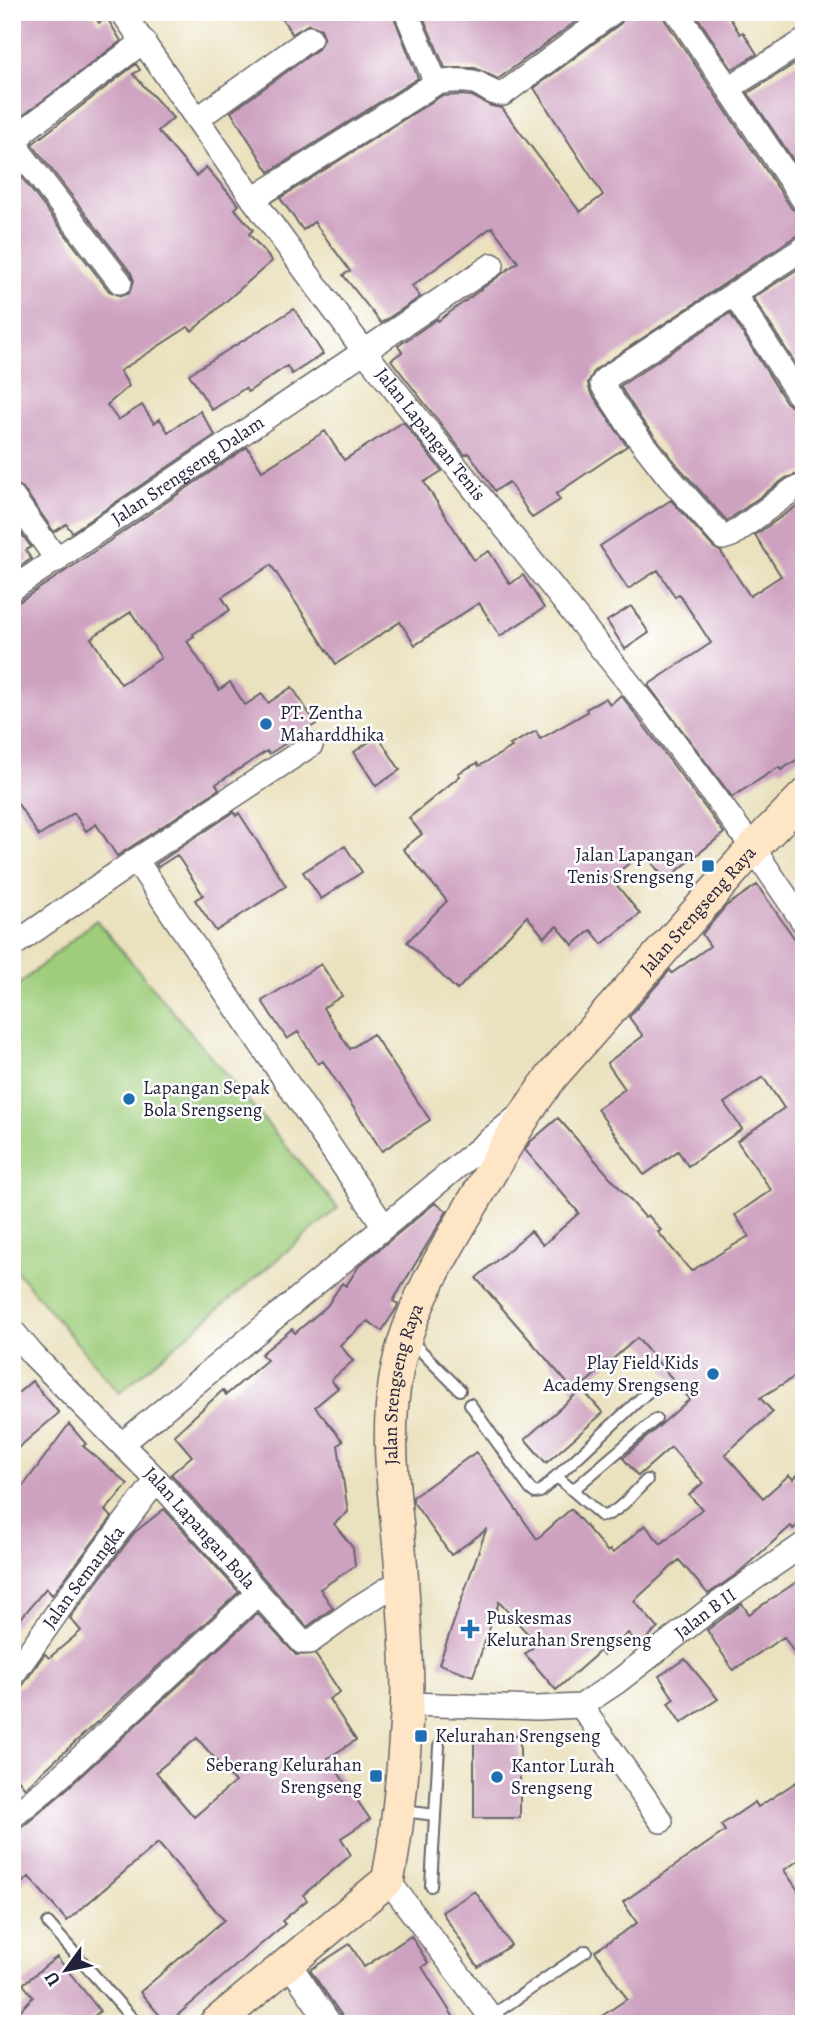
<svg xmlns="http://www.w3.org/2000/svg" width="816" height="2036" viewBox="0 0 816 2036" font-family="Alegreya,serif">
<rect width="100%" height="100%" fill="#fff"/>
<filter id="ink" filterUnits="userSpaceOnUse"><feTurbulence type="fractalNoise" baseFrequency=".0143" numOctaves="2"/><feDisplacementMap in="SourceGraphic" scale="14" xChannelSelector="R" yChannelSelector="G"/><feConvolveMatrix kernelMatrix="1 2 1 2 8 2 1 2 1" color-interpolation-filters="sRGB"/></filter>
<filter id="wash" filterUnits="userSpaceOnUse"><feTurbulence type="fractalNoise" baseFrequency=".00686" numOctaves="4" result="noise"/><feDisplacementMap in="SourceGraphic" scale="28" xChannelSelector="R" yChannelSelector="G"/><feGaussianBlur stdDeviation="1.57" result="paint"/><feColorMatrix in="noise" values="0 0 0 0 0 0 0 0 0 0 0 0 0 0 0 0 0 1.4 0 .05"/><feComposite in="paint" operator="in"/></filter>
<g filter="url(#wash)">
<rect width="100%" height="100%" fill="#eae1be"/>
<path fill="#9fcd7b" stroke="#60785b" stroke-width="2" d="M96,920L338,1208L119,1393L12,1266V990Z"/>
<g id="blocks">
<path fill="#cda1c0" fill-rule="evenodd" d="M12,12H92L99,23L107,18L121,41L12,124Z
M278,12H392L418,78L269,172L231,112L318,49L324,37L321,29L309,24L292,34Z
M421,12H589L498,79L475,68H445Z
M627,12H663L665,20L792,209L804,215V234L796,236L595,370L588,383L590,391L627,446L556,494L560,500L532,518L509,482L495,491L469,453L465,455L391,360L402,352L398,346L437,319L438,321L518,262L492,227L412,286L420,297L381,323L343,275L350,271L314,222L303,230L280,198L441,96L461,95L472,96L491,106L502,108L580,212L603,195L534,88L621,23Z
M694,12H726L740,34L743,32L757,54L732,69Z
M804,58V176L748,93Z
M136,64L140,70L133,74L173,118L158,131L196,176L206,167L239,205L235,209L253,230L249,234L272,261L192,331L188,327L120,371L129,386L107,405L118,420L142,405L154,423L160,419L168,432L200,411L215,435L72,532L66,524L54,532L23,488L12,482V165L109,291L121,296L129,293L134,281L131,273L32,144Z
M804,265V377L753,298Z
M294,309L323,354L292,374L287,366L248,392L245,388L212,410L189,374Z
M730,313L786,402L792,407L804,406V472L786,478L727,521L679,467L641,419L620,386Z
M403,422L442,471L424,482L474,560L489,551L510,584L523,575L544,608L500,636L479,603L415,645L400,622L336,664L271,565L222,597L230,610L193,634L194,636L187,641L219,690L230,682L245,705L262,694L268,703L292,687L316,724L269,754L267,751L216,784L219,789L117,856L96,824L86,831L74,813L39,836L12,795V603L20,601L64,572L247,447L262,471L325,431L344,460ZM131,612L161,658L121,684L91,638Z
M671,500L713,547L721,552L750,596L781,576L755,535L804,501V755L781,770L779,767L732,797L648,685L711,643L679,594L675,597L658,570L628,589L600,546Z
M12,521L31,547L26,550L31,559L12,572Z
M631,606L649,633L625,649L607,621Z
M621,695L724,833L666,880L643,852L611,878L640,914L602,944L591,930L573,945L557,926L544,937L527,916L457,990L407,942L447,901L403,849L422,834L409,818L460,776L458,773L477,763L479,766L512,747L510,745L536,731L540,739L587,712L586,709L606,698L610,705Z
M378,736L400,770L376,786L354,752Z
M234,812L236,816L239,813L286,886L216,931L195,900L203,895L177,855L158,867L156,864Z
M345,846L362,872L321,899L303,872Z
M757,885L804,952V1371L760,1398L773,1412L725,1454L763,1498L789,1475L793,1479L804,1469V1520L793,1529L791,1526L737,1574L708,1594L679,1560L634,1601L658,1628L639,1645L628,1633L603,1655L600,1651L556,1690L525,1654L537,1644L499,1602L473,1676L439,1664L486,1530L451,1555L413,1502V1497L476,1452L537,1539L571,1509L608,1552L610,1550L613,1553L645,1525L661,1544L702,1509L689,1495L703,1483L671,1447L638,1476L623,1458L690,1399L637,1338L575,1392L476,1278L531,1231L543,1245L579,1213L525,1150L530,1142L558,1118L645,1217L648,1215L661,1230L658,1232L691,1271L749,1236L735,1215L771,1190L737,1141L784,1108L763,1077L724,1103L742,1129L688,1166L678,1151L644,1175L597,1109L625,1089L607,1063L643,1036L629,1017L670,970L672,973L710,946L702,934L726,906Z
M321,964L342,996L323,1008L350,1049L373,1034L430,1120L382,1151L323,1061L318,1064L298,1032L287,1039L262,1001Z
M435,1203L447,1211L393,1301L398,1304L396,1309L382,1331L368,1321L340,1345L353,1361L331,1380L338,1388L315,1407L343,1441L338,1445L348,1512L334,1524L353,1548L355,1566L320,1589L333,1608L307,1627L171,1474L192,1456L174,1435L223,1390L226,1395L267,1360L261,1354L292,1329L295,1333L327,1306L342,1283L346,1286L359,1266Z
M32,1381L59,1413L12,1453V1398Z
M582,1389L603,1413L546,1463L525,1439Z
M69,1424L86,1444L83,1446L128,1484L105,1511L112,1517L52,1595L46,1588L12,1629V1501Z
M164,1509L239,1592L25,1788L12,1772V1690L23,1685L43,1656L45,1654L49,1658L81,1631L70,1618L135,1532Z
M804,1577V1668L784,1637L733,1670L707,1630L742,1604L749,1614Z
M257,1613L296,1655L315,1654L340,1692L329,1699L356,1740L328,1758L370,1819L341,1838L351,1855L303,1895L307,1900L282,1921L285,1924L167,2024L140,1992L224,1920L158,1843L67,1921L29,1877L12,1891V1831L21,1828L59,1796ZM197,1738L235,1782L194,1817L156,1772Z
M685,1659L718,1699L681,1723L668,1703L674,1699L659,1676Z
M474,1736H520V1818H474Z
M804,1777V1857L784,1870L804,1899V2024H590L627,1999L595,1951L637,1923L623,1902L725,1831L721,1825L755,1802L758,1807Z
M475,1891L511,1945L478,1967L442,1912Z
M411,1936L428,1963L422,1967L458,2024H344L342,2016L310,1970L350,1944L364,1967Z
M57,1957L100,2011L85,2024H12V2019L33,1997L23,1984Z"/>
</g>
</g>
<g filter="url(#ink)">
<use href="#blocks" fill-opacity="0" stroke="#686569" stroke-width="2"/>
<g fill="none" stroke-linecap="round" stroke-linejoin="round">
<defs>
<path id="lane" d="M410,1340L460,1390
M470,1404L530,1489L535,1493L540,1492L653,1387
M556,1476L602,1516C616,1516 636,1490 647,1480
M573,1490L656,1419
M403,1811L435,1815
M431,1886L439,1746
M48,1923L137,2024
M491,2016L586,1951"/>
<g id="street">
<path id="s1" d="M122,12L253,199L364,351L656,717L753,848L804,923"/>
<path d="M406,12L436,83"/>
<path d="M677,12L804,201"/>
<path d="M729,88L804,41"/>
<path d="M197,119L310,38"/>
<path d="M253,199L436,83C449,81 464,79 477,83C486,87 492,95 503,94L613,12"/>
<path d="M804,248L606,378L602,384L630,427L668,476L723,538L732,535L794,489L804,486"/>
<path d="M120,282L20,152L17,141L25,130L144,41"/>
<path d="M734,294L798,394"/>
<path d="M12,496L57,560"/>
<path id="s2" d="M12,589L492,265"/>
<path d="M136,860L384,1226"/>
<path d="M12,946L136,860L311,745"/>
<path id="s3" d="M12,1330L33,1355L157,1480L302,1642H310L357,1608L402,1580"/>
<path d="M122,1444L516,1118"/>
<path id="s4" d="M12,1676L68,1597L157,1480"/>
<path id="s5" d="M407,1704L537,1708L581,1706L617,1682L712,1608L804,1544"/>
<path d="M581,1706L661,1821"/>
<path d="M12,1817L50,1786L257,1594"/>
<path d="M388,1880L496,2024"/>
<path d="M288,1962L330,2024"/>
</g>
<g id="secondary">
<path id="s6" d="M215,2024L388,1880C399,1822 404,1764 407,1706C409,1664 404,1621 402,1579C398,1516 385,1451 394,1389C403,1317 441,1257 477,1196C501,1154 524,1113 553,1075L753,848L804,796"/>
</g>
</defs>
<use href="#lane" stroke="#686569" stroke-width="14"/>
<use href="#street" stroke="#686569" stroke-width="26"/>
<use href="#secondary" stroke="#686569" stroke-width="35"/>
<use href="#lane" stroke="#fff" stroke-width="10"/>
<use href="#street" stroke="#fff" stroke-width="23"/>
<use href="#secondary" stroke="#fde5c5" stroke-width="32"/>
</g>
</g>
<g fill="#1f6fb2" stroke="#fff" stroke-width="2.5">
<circle cx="266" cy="724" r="7"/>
<rect x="701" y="859" width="14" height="14" rx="3.5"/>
<circle cx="129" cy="1099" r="7"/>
<circle cx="713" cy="1374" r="7"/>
<path d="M466.5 1618.5h7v7h7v7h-7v7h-7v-7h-7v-7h7z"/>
<rect x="414" y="1729" width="14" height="14" rx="3.5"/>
<rect x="369" y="1769" width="14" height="14" rx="3.5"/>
<circle cx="497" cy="1777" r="7"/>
</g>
<g text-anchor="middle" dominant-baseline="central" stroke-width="5" stroke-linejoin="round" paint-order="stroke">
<g font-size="19" fill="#22223b" stroke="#fff">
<text stroke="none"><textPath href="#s1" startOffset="523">Jalan Lapangan Tenis</textPath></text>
<text stroke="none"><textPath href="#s2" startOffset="212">Jalan Srengseng Dalam</textPath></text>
<text stroke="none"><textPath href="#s6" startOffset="1292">Jalan Srengseng Raya</textPath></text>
<text stroke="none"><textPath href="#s6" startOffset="724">Jalan Srengseng Raya</textPath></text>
<text stroke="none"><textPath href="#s3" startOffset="273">Jalan Lapangan Bola</textPath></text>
<text stroke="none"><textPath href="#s4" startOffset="122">Jalan Semangka</textPath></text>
<text stroke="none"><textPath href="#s5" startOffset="329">Jalan B II</textPath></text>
</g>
<g font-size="19" fill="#22223b" stroke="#fff" text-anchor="start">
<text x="280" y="713">PT. Zentha<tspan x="280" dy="22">Maharddhika</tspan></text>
<text x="694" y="855" text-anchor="end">Jalan Lapangan<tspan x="694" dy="22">Tenis Srengseng</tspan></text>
<text x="143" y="1088">Lapangan Sepak<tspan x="143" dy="22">Bola Srengseng</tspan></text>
<text x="699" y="1363" text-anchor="end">Play Field Kids<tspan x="699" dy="22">Academy Srengseng</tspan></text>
<text x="486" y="1618">Puskesmas<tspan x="486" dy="22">Kelurahan Srengseng</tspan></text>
<text x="435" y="1736">Kelurahan Srengseng</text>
<text x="362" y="1765" text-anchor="end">Seberang Kelurahan<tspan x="362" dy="22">Srengseng</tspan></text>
<text x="511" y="1766">Kantor Lurah<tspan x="511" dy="22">Srengseng</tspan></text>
</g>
</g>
<rect width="816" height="2036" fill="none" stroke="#fff" stroke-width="42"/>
<g transform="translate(66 1970) rotate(237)" stroke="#ffffff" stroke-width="5" paint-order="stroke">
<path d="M0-5L12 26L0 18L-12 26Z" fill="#22223b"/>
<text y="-10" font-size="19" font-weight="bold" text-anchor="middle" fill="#22223b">U</text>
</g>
</svg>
